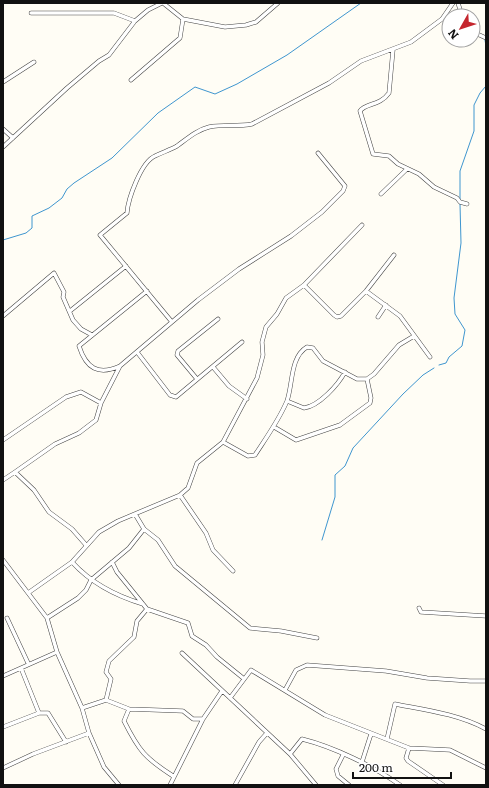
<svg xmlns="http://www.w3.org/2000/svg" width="489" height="788" viewBox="0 0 489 788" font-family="Literata,serif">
<rect width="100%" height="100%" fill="#fffdf5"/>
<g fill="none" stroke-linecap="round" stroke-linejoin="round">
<path stroke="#3f96cf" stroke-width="1" d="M485,40L486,46
M460,201V171L474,131V105L480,93L486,86
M3,240L26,233L32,228V216L49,208L62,198L67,189L74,183L112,158L158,113L195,87L215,94L237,84L287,55L361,3
M439,365L446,363L449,357L462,346L465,330L455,314L454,298L461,243L460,204
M322,540L335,497V475L345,466L353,448L403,394L423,375L434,368"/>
<defs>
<path id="minor" d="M163,3L183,19L225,27L246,25L256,22L278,3
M458,3L462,16
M31,13H114L135,21
M473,32L486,38
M393,50L389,93C380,106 365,103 360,111L373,154L389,156L398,164L419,174L434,187L457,198L460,202L467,204
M131,80L180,38L183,19
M3,82L34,62
M3,129L13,138
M3,147L67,88L99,61L109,55L135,21L148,10L162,3
M381,194L407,169
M304,285L334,315L337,317L341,316L366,291L394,255
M366,291L400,316L430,357
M70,311L126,266
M3,316L54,273L64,292L63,297L73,320L81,329L92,335
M378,317L386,305
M172,322L100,235L127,213C128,199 141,162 155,156C163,152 170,150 177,146C188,138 197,130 209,127C223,124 238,127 252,124L329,83L361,61L411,42L442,19L453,3
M137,352L170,395L176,397L242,342
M120,366C98,376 86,368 79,346L147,291
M213,367L229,386L247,399
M197,379L177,355L178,351L218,319
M287,401L304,408C319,406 338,385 345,372
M274,427L296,440L340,425L370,403L371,398L367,379
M3,440L66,397L81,392L101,403
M223,442L248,456L255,455C266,438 279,420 287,401C293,384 290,357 307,347L313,348L323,361L357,379H367L374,374L399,345L414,336
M15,472L55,444L79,433L96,420L101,403L120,366L198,300L239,269L291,236L322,212L343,191L345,186L318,153
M3,480L15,472L34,490L49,512L72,529L86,545
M180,495L206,533L213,550L233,571
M135,514L144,529L158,540L175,566L250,628L281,631L317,638
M3,560L47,618L57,652L82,708L89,733L104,767L119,785
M72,562C91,583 116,596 143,604
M112,562L117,572L147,609L188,623L192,636L206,645L217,657L243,678
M28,593L72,562L99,532L118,521L180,495L188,488L197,463L223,442L257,378L263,355L262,342L266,327L277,314L286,298L304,285L362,225
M419,608L421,612L486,616
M7,618L28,663
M47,618L78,598L86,590L91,580L129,548L144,529
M182,653L290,754L316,785
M21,668L39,713
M3,676L57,652
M285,690L296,670L307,665L386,671L427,678L470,681H486
M230,698L251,670L325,715L409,748L450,750L486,768
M106,700L111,679L106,672L109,661L134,637L137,621L147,609
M82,708L106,700L129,709L183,711L193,719H203
M129,709L124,721C139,751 145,758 173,776
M3,727L39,713H48L66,742
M387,739L395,704C426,710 458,714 486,729
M409,748L406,758L408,761L443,785
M290,754L302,739C334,747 373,766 400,785
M343,755L336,769L338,776L349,785
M362,762L371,734
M3,768L33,754L89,733
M170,785L203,719L222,691
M235,785L259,742L267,733"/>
</defs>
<use href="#minor" stroke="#444" stroke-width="4.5"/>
<use href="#minor" stroke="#fff" stroke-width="3.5"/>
</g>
<rect width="489" height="788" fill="none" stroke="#111111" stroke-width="8"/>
<g transform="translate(461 28) rotate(231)"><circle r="19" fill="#ffffff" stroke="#a0a0a0"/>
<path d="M0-3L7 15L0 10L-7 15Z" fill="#c4262e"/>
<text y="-6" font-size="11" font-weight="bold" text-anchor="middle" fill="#111111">N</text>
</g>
<path d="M353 772v6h98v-6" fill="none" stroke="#111111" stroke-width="2"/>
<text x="359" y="772" font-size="12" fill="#111111" stroke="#ffffff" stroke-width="3" paint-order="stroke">200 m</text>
</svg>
